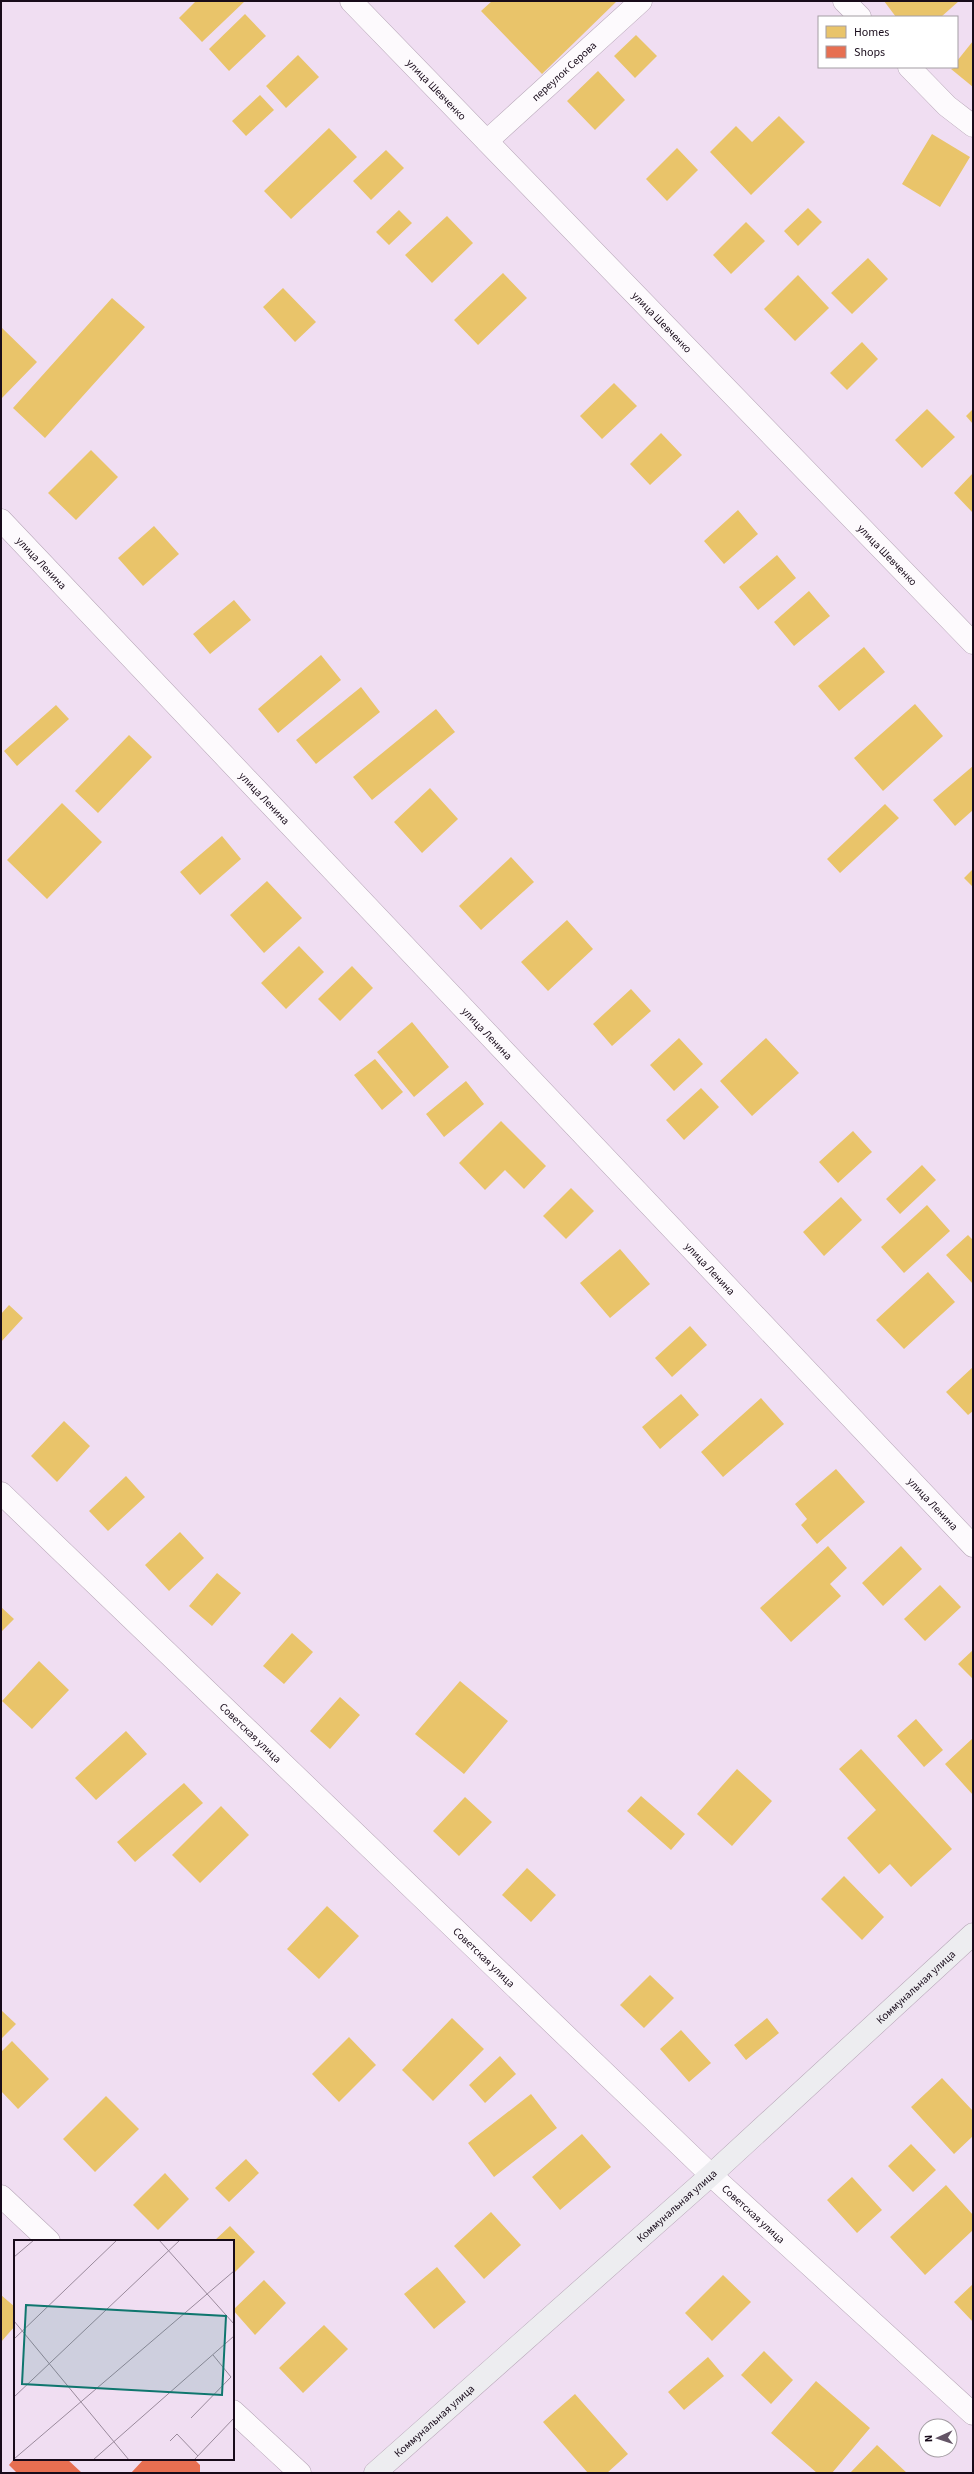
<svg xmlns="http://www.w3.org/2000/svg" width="974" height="2474" viewBox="0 0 974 2474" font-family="'Source Sans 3',sans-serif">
<rect width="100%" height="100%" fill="#f0def2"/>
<path fill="#e9c46a" d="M196,1H245L202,42L179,18Z
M492,1H617L542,74L481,11Z
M884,1H959L941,17H896Z
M245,14L266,36L229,71L209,49Z
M636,35L657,56L635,78L614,56Z
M973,41V87L951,69L957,67V61Z
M298,55L319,77L286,108L266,86Z
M598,71L625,100L595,130L567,101Z
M260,95L274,110L246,136L232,121Z
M779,116L805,142L751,195L710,152L736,126L752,142Z
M329,128L357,157L291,219L264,191Z
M932,134L970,157L940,207L902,184Z
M677,148L698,170L667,201L646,179Z
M386,150L404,168L371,200L353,181Z
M808,208L822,222L798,246L784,231Z
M399,210L412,223L389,245L376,232Z
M447,216L473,243L432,283L405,255Z
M746,222L765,241L731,274L713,255Z
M868,258L888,279L852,314L831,293Z
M503,273L527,298L478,345L454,320Z
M798,275L829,308L795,341L764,309Z
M283,288L316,322L295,342L263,307Z
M112,298L145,327L45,438L13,408Z
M1,327L37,362L1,399Z
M862,342L878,359L847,390L830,373Z
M614,383L637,406L602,439L580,416Z
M927,409L955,437L922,468L895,440Z
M973,409V424L966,416Z
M661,433L682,455L650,485L630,464Z
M91,450L118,477L76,520L48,493Z
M973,473V513L954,493Z
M738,510L758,534L724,564L704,541Z
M154,526L179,554L143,586L118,558Z
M777,555L796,578L758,610L739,587Z
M809,591L830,616L794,646L774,622Z
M234,600L251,620L210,654L193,634Z
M864,647L885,672L839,711L818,686Z
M321,655L341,680L278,733L258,709Z
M361,687L380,712L316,764L296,740Z
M915,704L943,736L883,791L854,758Z
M56,705L69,719L17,766L4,751Z
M436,709L455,732L372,800L353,777Z
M129,735L152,757L98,813L75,791Z
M973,766V810L955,826L933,800Z
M430,788L458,819L422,853L394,822Z
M62,803L102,842L47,899L7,860Z
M885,804L899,818L840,873L827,859Z
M222,836L241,859L200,895L180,872Z
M511,857L534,882L481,930L459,906Z
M973,869V887L964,878Z
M267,881L302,918L264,953L230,915Z
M567,920L593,949L548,991L521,962Z
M299,946L324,972L286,1009L261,983Z
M352,966L373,988L340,1021L318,999Z
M631,989L651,1011L612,1046L593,1024Z
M412,1022L449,1067L414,1097L377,1052Z
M679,1038L703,1064L674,1091L650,1065Z
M766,1038L799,1073L752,1116L720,1081Z
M375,1059L403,1092L382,1110L354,1075Z
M466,1081L484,1104L444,1137L426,1114Z
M701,1088L719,1107L684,1140L666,1120Z
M501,1121L546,1166L524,1189L505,1170L485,1190L459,1163Z
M853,1131L872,1152L838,1183L819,1162Z
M922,1165L936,1180L900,1214L886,1199Z
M571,1188L594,1211L566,1239L543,1216Z
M841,1197L862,1220L824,1256L803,1232Z
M927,1205L950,1231L904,1273L881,1247Z
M968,1235L973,1240V1284L946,1255Z
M620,1249L650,1284L610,1318L580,1283Z
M928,1272L955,1302L904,1349L876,1320Z
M9,1305L23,1318L1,1342V1314Z
M690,1326L707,1345L672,1377L655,1358Z
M973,1367V1411L968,1415L946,1392Z
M681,1394L699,1415L660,1449L642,1427Z
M761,1398L784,1424L723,1477L701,1452Z
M64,1421L90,1446L57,1482L31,1456Z
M836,1469L865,1502L817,1544L801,1525L807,1519L795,1504Z
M126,1476L145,1497L108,1531L89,1511Z
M180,1532L204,1558L169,1591L145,1565Z
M828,1546L847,1568L830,1584L841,1596L791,1642L760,1608Z
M901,1546L922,1569L883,1606L862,1583Z
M217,1573L241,1593L212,1626L189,1606Z
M940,1585L961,1607L925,1641L904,1619Z
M1,1607L14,1619L1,1632Z
M292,1633L313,1652L284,1684L263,1666Z
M973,1650V1679L958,1664Z
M39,1661L69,1690L32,1729L2,1701Z
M460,1681L508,1721L464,1774L415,1734Z
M340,1697L360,1715L330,1749L310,1731Z
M916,1719L943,1750L924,1767L897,1736Z
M126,1731L147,1754L96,1800L75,1778Z
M973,1738V1795L945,1764Z
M861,1749L952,1849L911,1887L890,1864L879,1874L847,1838L876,1810L839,1769Z
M737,1769L772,1801L732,1846L697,1814Z
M184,1783L203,1803L135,1862L117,1842Z
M641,1796L685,1834L671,1850L627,1811Z
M465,1797L492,1822L459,1856L433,1831Z
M221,1806L249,1835L200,1883L172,1855Z
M527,1868L556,1895L531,1922L502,1895Z
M844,1876L884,1917L862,1940L821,1899Z
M327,1906L359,1936L319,1979L287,1949Z
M650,1975L674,1998L644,2028L620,2005Z
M1,2010L16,2024L1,2039Z
M452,2018L484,2049L433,2101L402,2070Z
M767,2018L779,2033L746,2060L734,2045Z
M681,2030L711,2063L689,2082L660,2049Z
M349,2037L376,2065L339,2102L312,2074Z
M12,2041L49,2079L18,2109L1,2091V2052Z
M500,2056L516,2074L485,2103L469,2085Z
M942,2078L973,2111V2136L954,2154L911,2107Z
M531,2094L557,2128L494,2177L468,2143Z
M106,2096L139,2129L95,2172L63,2139Z
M582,2134L611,2167L560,2210L532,2177Z
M911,2144L936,2170L913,2192L888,2166Z
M246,2159L259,2173L229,2202L215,2188Z
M165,2173L189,2199L158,2230L133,2205Z
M852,2177L882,2210L857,2233L827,2200Z
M946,2185L973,2215V2230L925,2275L890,2237Z
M491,2212L521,2245L484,2279L454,2246Z
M230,2226L255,2252L233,2274V2241H214Z
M437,2267L466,2302L434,2329L404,2294Z
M723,2275L751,2302L712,2341L685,2313Z
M264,2280L286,2303L255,2335L233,2310Z
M973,2284V2322L954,2302Z
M1,2295L15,2307V2326L1,2342Z
M324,2325L348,2349L303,2393L279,2368Z
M764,2351L793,2380L771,2404L741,2375Z
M708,2357L724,2376L684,2410L668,2392Z
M816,2381L870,2428L832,2473H817L771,2433Z
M575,2394L628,2454L607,2473H588L543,2422Z
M877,2445L907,2473H850Z"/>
<path fill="#e76f51" d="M14,2459H67L82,2473H17L9,2465Z
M144,2459H194L200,2465V2473H131Z"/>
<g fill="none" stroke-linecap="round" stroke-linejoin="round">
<defs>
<g id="street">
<path id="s1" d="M351,1L973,643"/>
<path d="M844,1L860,17"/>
<path d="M909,67L947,106L973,126"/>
<path id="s2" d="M487,141L641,1"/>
<path id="s3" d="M1,520L973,1546"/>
<path id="s4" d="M1,1493L711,2175L973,2414"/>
<path d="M1,2196L49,2241"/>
<path d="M233,2411L300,2473"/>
</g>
<g id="secondary">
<path id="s5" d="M375,2473L711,2175L973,1934"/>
</g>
</defs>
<use href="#street" stroke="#b6a6b7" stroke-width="23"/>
<use href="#secondary" stroke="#b6a6b7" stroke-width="23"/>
<use href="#street" stroke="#fdfafd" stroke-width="22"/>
<use href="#secondary" stroke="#ededf0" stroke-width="22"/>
</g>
<g text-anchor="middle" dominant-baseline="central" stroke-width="4" stroke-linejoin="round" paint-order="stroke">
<g font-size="11" fill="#180b1a" stroke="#fff">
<text stroke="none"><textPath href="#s2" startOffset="104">переулок Серова</textPath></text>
<text stroke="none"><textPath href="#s1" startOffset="123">улица Шевченко</textPath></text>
<text stroke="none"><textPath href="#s1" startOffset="447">улица Шевченко</textPath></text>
<text stroke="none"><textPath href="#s1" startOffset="771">улица Шевченко</textPath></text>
<text stroke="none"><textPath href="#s3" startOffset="59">улица Ленина</textPath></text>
<text stroke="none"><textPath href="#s3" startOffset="383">улица Ленина</textPath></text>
<text stroke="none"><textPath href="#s3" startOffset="707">улица Ленина</textPath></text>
<text stroke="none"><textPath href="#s3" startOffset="1031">улица Ленина</textPath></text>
<text stroke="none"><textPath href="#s3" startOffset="1355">улица Ленина</textPath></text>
<text stroke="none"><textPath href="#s4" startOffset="346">Советская улица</textPath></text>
<text stroke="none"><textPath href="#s4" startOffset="670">Советская улица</textPath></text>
<text stroke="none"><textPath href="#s5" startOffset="727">Коммунальная улица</textPath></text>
<text stroke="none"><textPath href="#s5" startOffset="403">Коммунальная улица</textPath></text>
<text stroke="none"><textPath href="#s4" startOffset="1042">Советская улица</textPath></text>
<text stroke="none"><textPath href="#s5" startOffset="79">Коммунальная улица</textPath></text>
</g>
</g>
<g transform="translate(14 2240)">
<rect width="220" height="220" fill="#f0def2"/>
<path fill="none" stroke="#9a8a9c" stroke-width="1" d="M145,0L220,84M0,17L20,0M0,81L115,220M0,99L103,0M0,157L166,0M177,178L217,137L199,115M156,201L163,194L184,216M0,219L220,31M79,220L220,96M180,220L220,178"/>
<path fill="#0f766e" fill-opacity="0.15" stroke="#0f766e" stroke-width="2" d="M12,65L212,76L208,155L8,144Z"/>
<rect width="220" height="220" fill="none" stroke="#180b1a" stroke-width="2"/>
</g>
<rect width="974" height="2474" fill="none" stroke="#180b1a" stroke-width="4"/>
<rect x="818" y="16" width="140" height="52" fill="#ffffff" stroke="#a39da3"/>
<rect x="826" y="26" width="20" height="12" fill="#e9c46a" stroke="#a39da3"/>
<text x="854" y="36" font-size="12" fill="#180b1a">Homes</text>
<rect x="826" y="46" width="20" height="12" fill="#e76f51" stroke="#a39da3"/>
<text x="854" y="56" font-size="12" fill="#180b1a">Shops</text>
<g transform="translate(938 2438) rotate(267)"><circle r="19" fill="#ffffff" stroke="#a39da3"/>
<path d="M0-3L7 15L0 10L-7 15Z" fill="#645566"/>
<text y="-6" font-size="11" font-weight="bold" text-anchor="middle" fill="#180b1a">N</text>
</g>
</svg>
